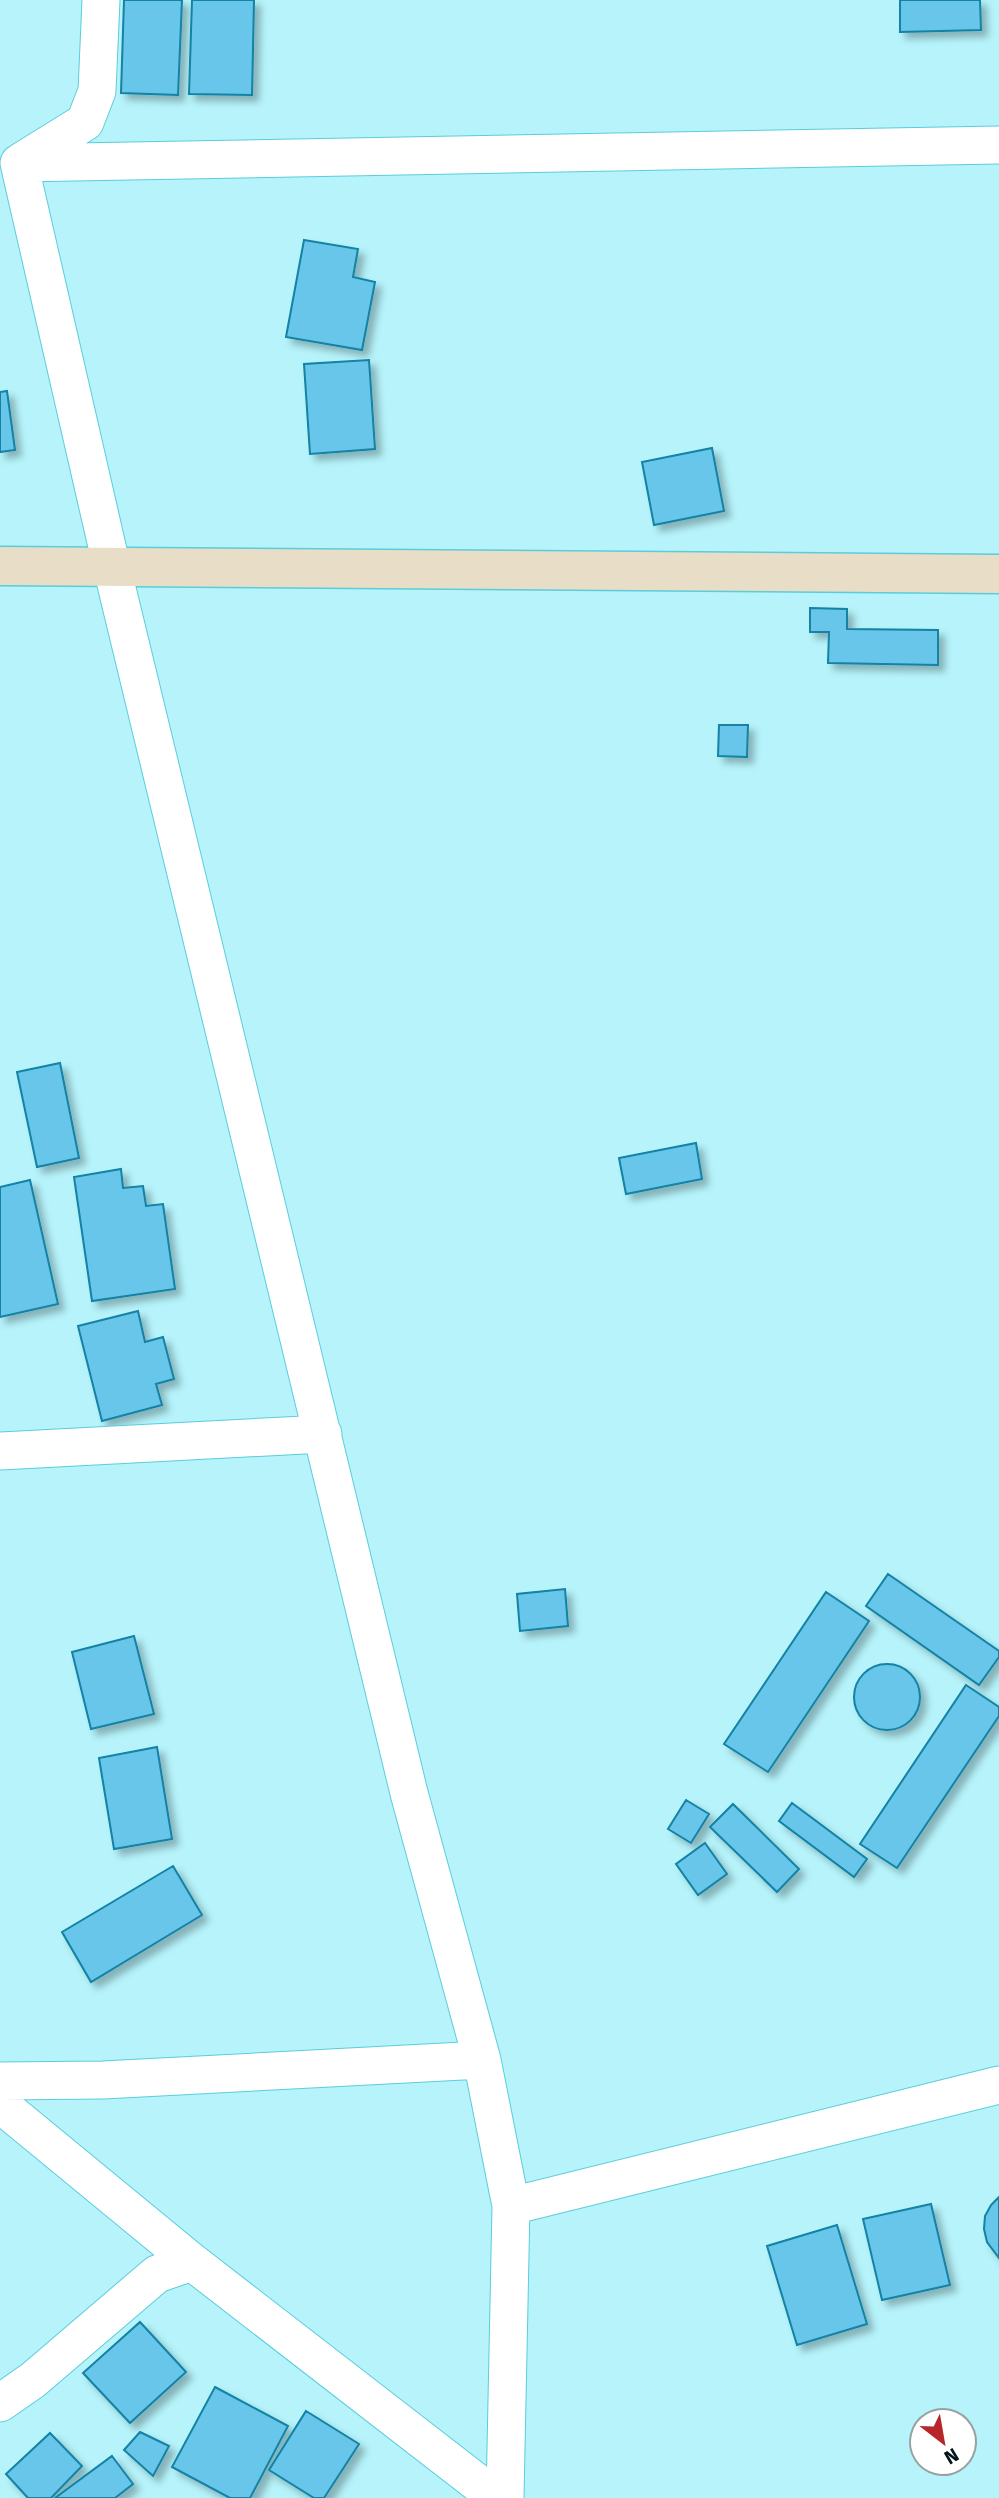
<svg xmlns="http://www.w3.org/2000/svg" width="999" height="2498" viewBox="0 0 999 2498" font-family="'Fira Sans',sans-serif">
<defs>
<filter id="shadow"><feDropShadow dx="6" dy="6" stdDeviation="3.5" flood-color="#0004"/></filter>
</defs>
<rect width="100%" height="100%" fill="#b6f3fb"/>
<path fill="#67c6ea" stroke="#1282a4" stroke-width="2" filter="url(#shadow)" d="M124,0H182L178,95L121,93Z
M192,0H254L252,95L189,94Z
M900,0H980L981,30L900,32Z
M304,240L358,249L353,277L375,282L362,350L286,337Z
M369,360L375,449L310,454L304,364Z
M7,391L15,450L0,452V392Z
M712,448L724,511L654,525L642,462Z
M810,608L847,609V629L938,630V665L828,663L829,632H810Z
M719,725H748L747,757L718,756Z
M60,1063L79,1158L37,1167L17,1072Z
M696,1143L702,1179L626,1194L619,1158Z
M121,1169L123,1188L143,1186L146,1206L163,1204L175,1289L92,1301L74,1177Z
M30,1180L58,1304L0,1317V1187Z
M138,1311L145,1342L163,1337L174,1379L156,1384L162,1405L102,1421L78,1326Z
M888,1574L999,1651V1657L979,1685L866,1606Z
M565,1589L568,1626L520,1631L517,1594Z
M826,1592L869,1621L768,1772L724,1744Z
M134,1636L154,1714L91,1729L72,1652Z
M854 1697a33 33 0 1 1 66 0a33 33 0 1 1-66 0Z
M966,1685L999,1707V1716L897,1868L860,1844Z
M157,1747L172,1839L114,1849L99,1758Z
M686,1800L709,1814L691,1843L668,1829Z
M792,1803L867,1859L854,1877L779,1821Z
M733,1804L799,1869L777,1892L710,1827Z
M705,1843L727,1874L698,1895L676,1864Z
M173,1866L202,1915L91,1982L62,1932Z
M999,2197V2258L987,2242L984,2229L985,2216L991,2205Z
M931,2204L950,2285L882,2300L863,2219Z
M837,2225L867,2324L797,2345L767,2246Z
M140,2322L186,2372L130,2423L83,2373Z
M215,2387L288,2426L250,2498H230L172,2467Z
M306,2411L359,2444L324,2498H314L269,2470Z
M140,2432L169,2446L153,2476L124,2450Z
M50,2433L82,2466L51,2498H28L6,2474Z
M112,2456L133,2484L115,2498H55Z"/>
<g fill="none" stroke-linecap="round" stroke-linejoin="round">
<defs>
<path id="street" d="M22,161L85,122L97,91L101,0
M0,1451L323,1434
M0,2081L103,2080L482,2060
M0,2104L192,2262L497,2498
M511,2206L999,2085
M0,2403L33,2380L157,2274L192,2262
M505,2498L511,2206L482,2060L409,1793L112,568L19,163L999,145"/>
<path id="secondary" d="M0,566L999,574"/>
</defs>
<use href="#street" stroke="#5bcdda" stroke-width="39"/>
<use href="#secondary" stroke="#5bcdda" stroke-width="41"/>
<use href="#street" stroke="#fff" stroke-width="37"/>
<use href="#secondary" stroke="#e8ddc6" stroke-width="38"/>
</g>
<g transform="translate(943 2442) rotate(149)"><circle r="33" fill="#ffffff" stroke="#99a2a3" stroke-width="2"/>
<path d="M0-5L12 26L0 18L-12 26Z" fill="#b7272a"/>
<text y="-10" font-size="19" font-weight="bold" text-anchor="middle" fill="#001619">N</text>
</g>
</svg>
